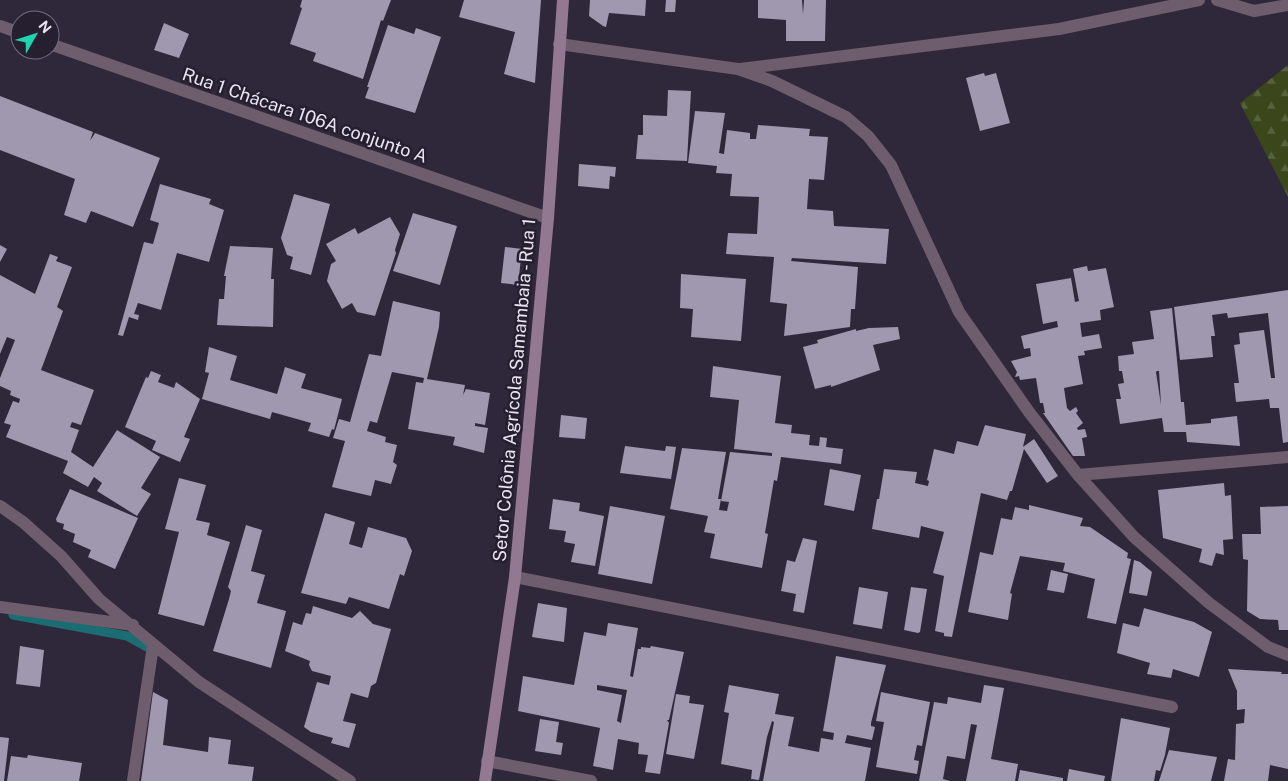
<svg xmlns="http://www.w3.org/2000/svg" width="1288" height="781" viewBox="0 0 1288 781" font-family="'Public Sans',sans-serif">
<defs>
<pattern id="forest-firs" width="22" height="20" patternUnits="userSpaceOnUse" patternTransform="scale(1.25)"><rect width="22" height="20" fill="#3b461b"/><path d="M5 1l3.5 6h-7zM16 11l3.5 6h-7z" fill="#57613c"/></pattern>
</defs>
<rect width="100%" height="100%" fill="#2f283a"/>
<path fill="url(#forest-firs)" d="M1288,65V197L1240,103Z"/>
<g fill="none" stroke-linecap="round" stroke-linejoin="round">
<path stroke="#1b6c73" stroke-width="9" d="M13,615L127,636L156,652"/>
</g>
<path fill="#9f98ae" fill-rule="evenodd" d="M302,0H391L383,21L381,20L363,79L313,61L316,53L290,44L302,8L300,7Z
M464,0H541L535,83L504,74L515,32L459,17Z
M590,0H646L645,16L609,13L606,27L603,26L589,16Z
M666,0H676L675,12H665Z
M758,0H802L803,14L804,0H826L825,41H786V20L758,18Z
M164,23L189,34L179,58L154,50Z
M388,25L414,34L416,28L441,37L415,113L365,98L369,87H367Z
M984,73L985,76L996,73L1010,123L980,131L966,78Z
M668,90L691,91L687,161L636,159L638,135H643V115L667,116Z
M0,96L93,132L90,141L95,133L160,158L133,227L91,211L86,223L64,215L75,179L0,150Z
M695,111L725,113L719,153L724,154L727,130L750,133V139H756L758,125L810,129L809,136L828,137L824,180L809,179L807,209L833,211L834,226L889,229L886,264L792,258L791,261L858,267L855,309H851L850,327L784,336L787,304L770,302L774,257L726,254L728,233L757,234L759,197L730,196L732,174L716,173L717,166L688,163Z
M579,164L616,167L615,177L610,176L609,189L578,186Z
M160,184L211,199L209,204L224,210L209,262L177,253L161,310L138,303L134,314L139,315L138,320L129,317L123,336L118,335L144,242L153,244L159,223L150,220Z
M294,194L330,204L311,275L290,269L293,257L287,255L281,238Z
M413,213L457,226L440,285L393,271Z
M390,217L400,234L395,250L396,253L375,316L357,312L352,303L342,309L327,281L331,264L336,261L326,244L355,228L358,234Z
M0,245L7,249L0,262Z
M230,246L273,248L271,279H274L273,327L217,325L219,299H224L226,276H224Z
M505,247L522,249L518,285L501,283Z
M50,254L58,257L56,261L72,267L57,307L63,311L41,370L94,390L81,425L72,422L70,427L79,430L71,452L93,467L117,430L160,457L141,488L151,494L137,516L97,491L102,483L94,477L88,487L63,473L68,461L6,437L11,425L4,423L13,401L19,403L20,399L10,395L11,391L0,386V378L15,340L7,337L0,354V275L35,294Z
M1087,266L1088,271L1106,268L1114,307L1100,310L1101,320L1080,323L1082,337L1099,334L1102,348L1084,351L1085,355L1078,356L1083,384L1064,388L1067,408L1070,411L1076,407L1078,411L1076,413L1083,423L1077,428L1078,430L1085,429L1087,437L1082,438L1085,456H1073L1043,413H1045L1043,403H1040L1036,378L1020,380L1019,376L1015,377L1017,372L1011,361L1031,356L1030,348L1024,349L1021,336L1058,327L1057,321L1043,324L1036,284L1071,278L1075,302L1079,301L1073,269Z
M681,274L746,279L741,341L691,337L693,309L680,308Z
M1288,290V442L1283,443L1279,408H1270L1269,399L1236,402L1234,383H1239L1234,345L1240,344L1239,333L1264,330L1271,378H1275L1268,313L1228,318L1227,313L1212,315L1215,336H1211L1213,357L1180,360L1174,307Z
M393,301L440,312L439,327L427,379L465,385L463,395L466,389L490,393L485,425L475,423V426L488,428L484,453L453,445L455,437L408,429L416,382L423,383L424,378L392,372L377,423L370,421L367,431L386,437L385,442L397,445L393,462L397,465L391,484L375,480L371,496L332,487L345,441L333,438L339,419L350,422L369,354L381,356Z
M1172,308L1181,402H1184L1186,425L1211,423V419L1237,416L1240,446L1187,442L1186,432H1164L1162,418L1120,424L1116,399H1121L1118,384L1124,383L1122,371H1119L1118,356L1134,354L1132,342L1154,339L1150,311ZM1157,371H1159L1161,405L1156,372Z
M898,327L900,339L873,345L880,370L831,387V385L815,389L803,347L818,343L817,340L856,329V331L869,328Z
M209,347L237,356L230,380L277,394L285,367L306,374L301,388L342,399L334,430L332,429L329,437L308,431L311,423L272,412L270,419L202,399L209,373L205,372Z
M713,366L781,376L775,423L792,425L791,433L810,435L809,445L819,446L820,437L827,438L826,447L843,449L841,464L781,457L777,481L774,480L765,533L768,534L762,568L710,558L715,534L704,532L708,516L670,509L682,448L726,452L718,499H721L719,510L727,511L729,502L721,501L730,452L772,456V453L734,449L739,400L710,397Z
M151,371L161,375L158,382L174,388L176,382L200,399L184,437L190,439L180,462L152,450L156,441L125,427L146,377L148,378Z
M561,415L587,418L585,439L559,437Z
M985,425L1026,434L1023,447L1034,439L1058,476L1047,483L1024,449L1012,491H1010L1007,500L981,493L952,637L944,636V633L935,631L944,576L933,573L944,532L921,526L919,538L872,529L877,499H879L884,469L917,472L915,483L928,486L929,481L927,480L934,449L954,454L957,441L978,446Z
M625,446L665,451L666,446L676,447L671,479L620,473Z
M830,469L861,475L854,511L824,505Z
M179,478L206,485L196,520L210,523L207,535L230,542L204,626L158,614L179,532L165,529Z
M1224,483L1225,496L1231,495L1233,539L1223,540L1224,555L1216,553L1212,566L1199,562L1202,549L1163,538L1158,490Z
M70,489L138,518L115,569L88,557L91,550L73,542L75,534L63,529L64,524L57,522L56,519Z
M553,499L580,503L579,511L604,516L595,566L571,562L575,544L564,542L566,531L549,529Z
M1029,505L1083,518L1080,526L1090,527L1128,553L1127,558L1131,559L1116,624L1087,618L1095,579L1063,571L1065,563L1020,556L1010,593L1012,594L1008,620L968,612L980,552L993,555L1001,518L1012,520L1015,507L1029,510Z
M610,506L665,516L652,584L598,574Z
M1288,506V630H1279L1278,620L1260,619L1247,611L1248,560L1243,559L1242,534H1261L1260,507Z
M325,513L355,522L349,544L362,548L368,527L406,538L412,551L404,576L400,574L389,609L349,597L346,604L301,593Z
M246,525L262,530L251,571L265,575L257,603L286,611L271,668L213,651L229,599L231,591L228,587Z
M803,538L817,541L804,613L793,611L796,594L781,591L787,560L795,562Z
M1134,560L1140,562L1152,572L1147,596L1129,593Z
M1051,570L1068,574L1064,593L1047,590Z
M859,587L888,592L882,629L853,624Z
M911,587L927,589L920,632L918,633L904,630Z
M538,603L567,608L564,642L532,637Z
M313,606L352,618L360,611L373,624L391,629L376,683L371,686L368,698L351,693L343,721L356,724L349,748L331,743L333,738L311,732L304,727L317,682L329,685L331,676L312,671L309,665L310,661L285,651L293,622L302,625L306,613L311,614Z
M1144,608L1194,622L1212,632L1199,677L1173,669L1171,678L1147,674L1150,663L1117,653L1123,623L1139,627Z
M608,623L638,628L630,676L633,677L638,649H641V647L650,648L651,646L684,652L669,720H667L669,723L660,774L645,772L648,755L638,754L639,743L618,739L613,770L593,766L600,728L518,711L523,676L574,685L584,632L606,636ZM597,685L627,690L621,723L617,721L622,695L597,690Z
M20,646L44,650L40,687L16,684Z
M836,656L886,665L871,723V726L875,727L872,740L847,735L845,743L871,748L865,781H763L774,722L772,721L767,737L759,780L751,779L752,770L721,764L729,713L724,712L729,685L779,694L775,714L794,717L788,746L819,752L821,738L833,740L834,733L823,731Z
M1228,669L1282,672L1281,674H1288V769L1270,765L1268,781H1224L1228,759L1235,760L1236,724L1244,723L1245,709L1237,710V691Z
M984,685L1004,688L991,759L1018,764L1015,781H966L977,725L971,724L965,759L947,756L943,779L950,781H919L934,702L947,704L948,697L981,703Z
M153,692L168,700L163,745L208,752L209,737L231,740L228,764L254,767L252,781H141Z
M881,692L930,702L922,746L917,745L914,760L919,761L917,774L876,767L884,722L876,721Z
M676,694L690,696L689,703L704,705L694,759L666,754Z
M1121,718L1170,728L1165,755L1160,771L1156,770L1154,781H1111Z
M540,719L559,722L556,742L563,743L561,755L535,751Z
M0,737L9,738L4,781H0Z
M1169,750L1217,757L1211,781H1159Z
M28,755L82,763L79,781H7L11,756L27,758Z
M1069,769L1105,776L1104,781H1067Z
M1020,770L1063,778V781H1018Z"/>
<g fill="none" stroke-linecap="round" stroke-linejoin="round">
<path stroke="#6e5d6d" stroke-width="12" d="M1217,0L1254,11L1288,5
M0,26L20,33
M50,44L548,218
M559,44L738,69L772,81L846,117L868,136L891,165L959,312L1029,412L1078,475L1134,537L1209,603L1268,647L1288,655
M740,69L1059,29L1199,0
M1078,475L1288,457
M0,506L23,522L61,556L99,599L199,682L350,781
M515,577L1172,707
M0,607L133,625
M487,761L591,781
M133,781L153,646"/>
<path stroke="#937892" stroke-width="12" d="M485,781L515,577L548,218L563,0"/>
</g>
<g text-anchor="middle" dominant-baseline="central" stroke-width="5" stroke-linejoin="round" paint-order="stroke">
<g font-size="18" fill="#e8e4f0" stroke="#251f30">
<text transform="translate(305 115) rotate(19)">Rua 1 Chácara 106A conjunto A</text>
<text transform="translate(514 390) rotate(-85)">Setor Colônia Agrícola Samambaia - Rua 1</text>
</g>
</g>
<g transform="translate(35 35) rotate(51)"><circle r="24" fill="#251f30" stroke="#736e7d"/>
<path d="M0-4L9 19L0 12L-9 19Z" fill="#1fd5b0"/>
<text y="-8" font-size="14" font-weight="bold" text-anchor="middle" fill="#e8e4f0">N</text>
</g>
</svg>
